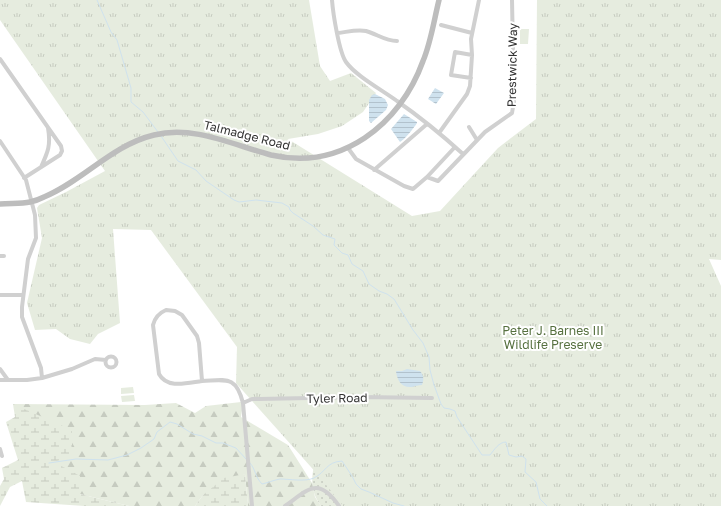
<svg xmlns="http://www.w3.org/2000/svg" width="721" height="506" viewBox="0 0 721 506" font-family="'Golos Text',sans-serif">
<defs>
<pattern id="grass-dots" width="8" height="8" patternUnits="userSpaceOnUse"><rect width="8" height="8" fill="#e6ecdf"/><path d="M2 2h.1M6 6h.1" fill="none" stroke="#c6cbc0" stroke-width="1.8" stroke-linecap="round"/></pattern>
<pattern id="forest-firs" width="22" height="20" patternUnits="userSpaceOnUse"><rect width="22" height="20" fill="#e6ecdf"/><path d="M5 1l3.5 6h-7zM16 11l3.5 6h-7z" fill="#c6cbc0"/></pattern>
<pattern id="wetland-marsh" width="20" height="14" patternUnits="userSpaceOnUse"><rect width="20" height="14" fill="#e6ecdf"/><path d="M1 5h8M5 5V1M11 12h8M15 12V8" fill="none" stroke="#c6cbc0"/></pattern>
<pattern id="park-tufts" width="24" height="20" patternUnits="userSpaceOnUse"><rect width="24" height="20" fill="#e6ecdf"/><path d="M3 7l-1-3M5 7V3M7 7l1-3M15 17l-1-3M17 17v-4M19 17l1-3" fill="none" stroke="#c6cbc0"/></pattern>
<pattern id="water-rules" width="6" height="5" patternUnits="userSpaceOnUse"><rect width="6" height="5" fill="#cfe2ee"/><path d="M0 2.5h6" fill="none" stroke="#b2c2cd"/></pattern>
</defs>
<rect width="100%" height="100%" fill="#fff"/>
<path fill="url(#grass-dots)" d="M317,450L361,506H321C307,486 313,473 317,450Z"/>
<path fill="url(#forest-firs)" d="M241,402L243,403L241,417L288,445L312,483L315,497L321,506H248L245,474L203,495L195,506H129L80,494L53,462L13,404L145,405L176,403L195,413L206,406Z"/>
<path fill="url(#wetland-marsh)" d="M13,404L72,430V456L54,462L80,476V494L129,506H84L26,502L22,481L10,487L0,506V486L4,479L2,468L18,460L6,422L15,417Z
M245,474L248,506H195L203,495L224,478Z"/>
<path fill="url(#park-tufts)" d="M0,0H309L320,66L330,81L351,73L376,93L363,112L342,126L318,134L288,139L412,216L440,211L498,148L536,119L537,0H721V260L709,259L721,286V506H343L319,476L236,383L237,347L151,230L113,229L120,323L98,334L90,344L70,339L56,329L35,330L27,303L42,238L37,208L39,205L66,192L105,171L0,20Z"/>
<path fill="#e6ecdf" d="M520,29H529L528,44H520Z
M133,387L134,393L121,394V388Z
M134,395L135,401L122,402L121,396Z"/>
<path fill="url(#water-rules)" d="M435,88L444,93L436,104L428,99Z
M375,94L385,99L388,105L386,110L371,123L369,121V100L372,95Z
M404,114L417,122V123C414,128 404,140 400,142L391,129Z
M407,369L420,371C424,376 424,379 422,385C418,385 416,386 412,387C401,388 397,380 396,371H402Z"/>
<g fill="none" stroke-linecap="round" stroke-linejoin="round">
<path stroke="#cfe2ee" stroke-width="1" d="M97,0L111,32L117,40L131,88V102L143,112L158,132
M161,136L178,161L196,170L206,181L234,200L239,202L256,200L282,203L289,207L290,210L293,213L313,226L323,235L335,239L334,245L342,253L348,255L352,264L363,271L369,284L379,291L387,294L394,299L413,330L423,343L429,357L430,370L434,385L441,404L444,408L450,409L455,411L457,417L482,455H490C494,450 499,442 506,442L509,455L516,457L522,456L526,459L525,472L536,482L540,499L547,506
M49,463L76,459L108,460L127,455L141,448L154,439L157,432L170,422L177,424L193,434L202,436L216,443H223L236,448L246,459
M250,463C256,470 255,477 262,484C267,483 274,480 280,479C289,479 305,482 314,478C326,472 326,462 342,461L352,476L356,484L361,489L369,492L393,503L404,506"/>
<path stroke="#d0d0d0" stroke-width="4" d="M332,0C333,13 339,52 346,62C356,76 382,90 397,101C420,117 442,135 463,154
M441,25L472,33
M338,33C347,32 357,29 366,31C377,34 385,41 397,41
M0,59L61,146L62,151L60,155L24,178
M471,78L451,75L455,52L472,55
M469,127L477,140
M439,133L467,94L470,86L472,55L471,39L479,0
M0,141L26,180L35,215L36,238L28,259L22,307V317L41,368L42,378
M348,148L356,159L404,186L413,189L427,177L438,181L485,132L512,113L514,101L512,0
M41,167C48,152 51,145 48,128
M374,170L427,124
M427,177L455,147
M0,256H4
M0,295H22
M166,310L175,311L182,315L197,336L199,343L202,381C187,383 167,389 159,374L153,325C155,317 159,313 166,310Z
M105.5 362a5.5 5.5 0 1 1 11 0a5.5 5.5 0 1 1-11 0Z
M0,369L8,380
M0,380H27L42,378L72,369L95,359L106,360
M202,381C226,380 236,375 243,403L252,506
M243,403L252,399H259L360,397L432,398
M0,449L2,456
M285,506C309,489 318,476 339,506"/>
<path stroke="#bdbdbd" stroke-width="5.5" d="M0,204C10,203 21,204 30,202C35,201 40,199 44,197C83,181 112,145 154,135C194,125 233,145 271,155C341,171 400,125 423,61C431,42 434,20 439,0"/>
</g>
<g text-anchor="middle" dominant-baseline="central" stroke-width="4" stroke-linejoin="round" paint-order="stroke">
<g font-size="12" fill="#333" stroke="#fff">
<text transform="translate(512 65) rotate(-89)">Prestwick Way</text>
<text transform="translate(247 135) rotate(14)">Talmadge Road</text>
<text transform="translate(337 398) rotate(-1)">Tyler Road</text>
</g>
<g font-size="12" fill="#56703f" stroke="#fff">
<text x="553" y="330">Peter J. Barnes III<tspan x="553" dy="14">Wildlife Preserve</tspan></text>
</g>
</g>
</svg>
